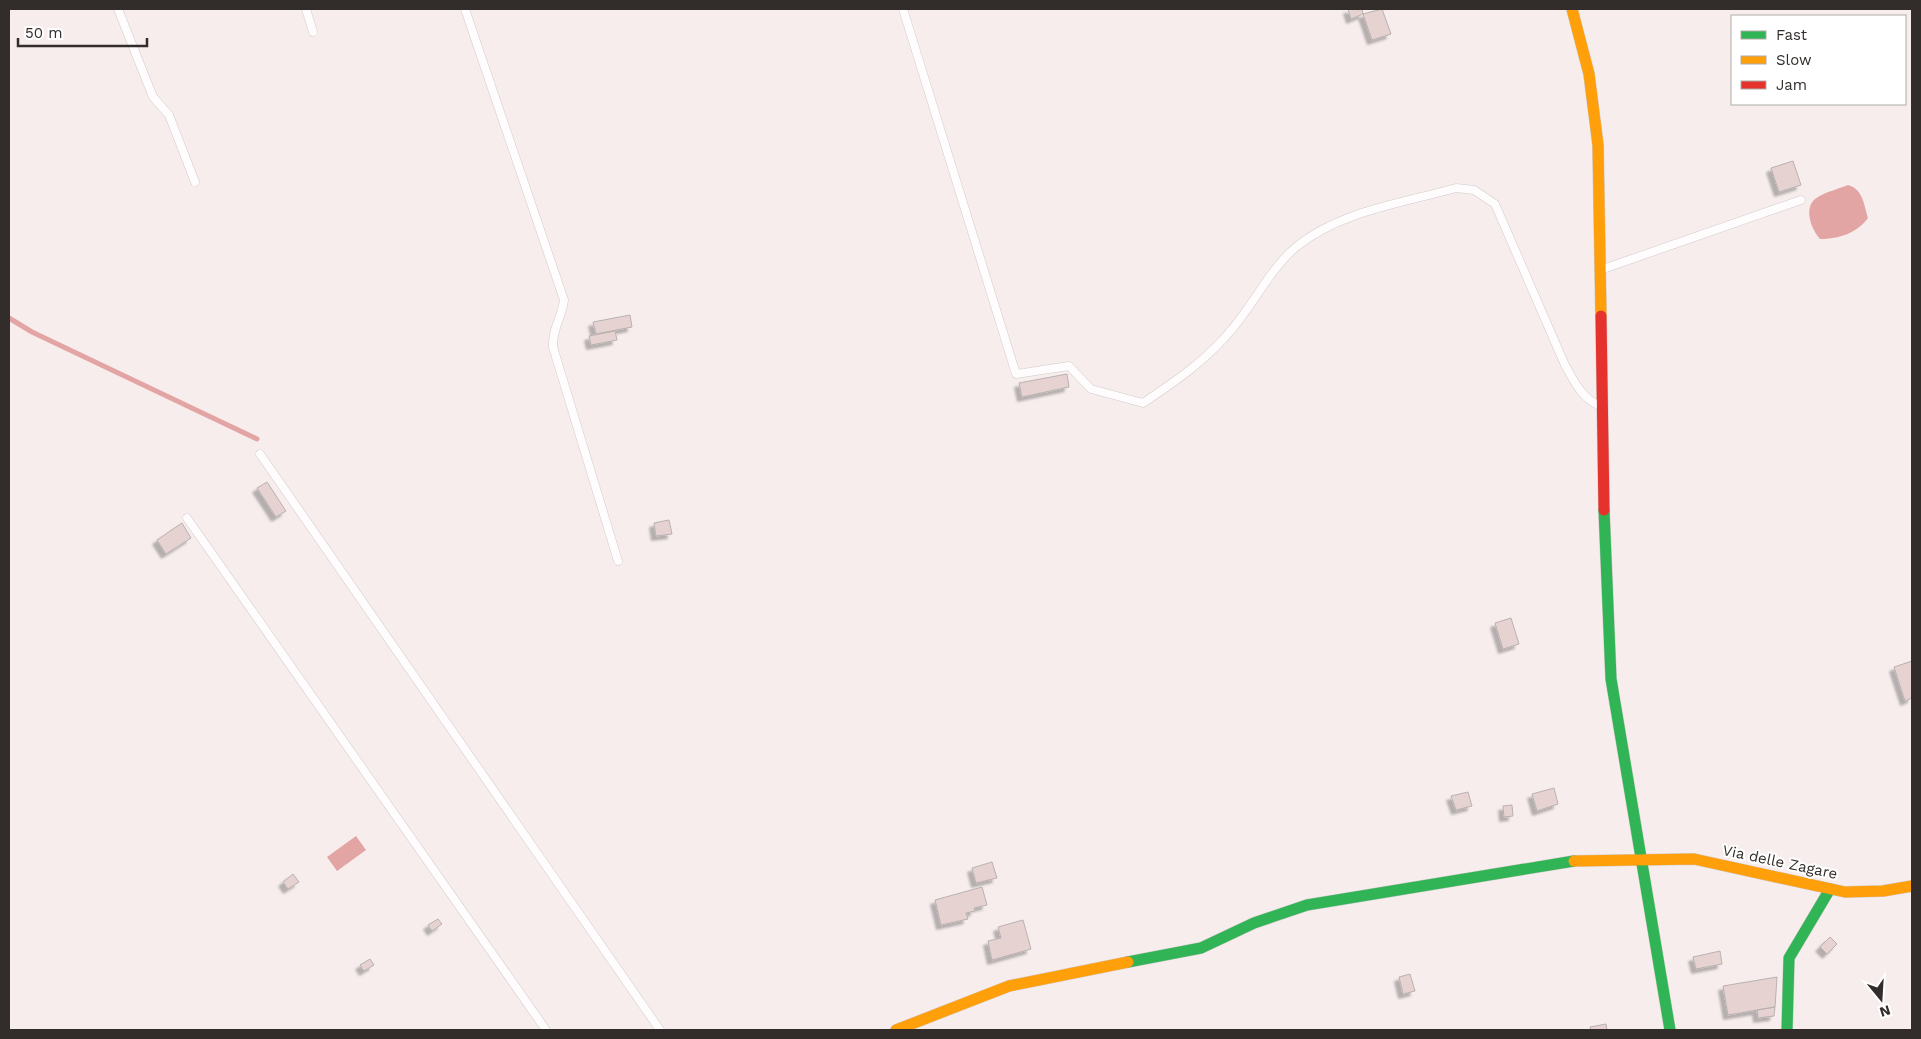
<svg xmlns="http://www.w3.org/2000/svg" width="1921" height="1039" viewBox="0 0 1921 1039" font-family="'Work Sans',sans-serif">
<defs>
<filter id="shadow"><feDropShadow dx="-4.5" dy="4.5" stdDeviation="1" flood-color="#0004"/></filter>
</defs>
<rect width="100%" height="100%" fill="#f7eded"/>
<path fill="#e3a4a4" d="M1848,185C1863,189 1864,205 1868,218C1857,233 1839,239 1820,239C1811,229 1802,206 1818,197C1826,192 1838,189 1848,185Z
M356,836L366,850L337,871L327,857Z"/>
<g fill="none" stroke-linecap="round" stroke-linejoin="round">
<path stroke="#e3a4a4" stroke-width="5" d="M9,318L32,332L257,439"/>
</g>
<path fill="#e7d2d2" stroke="#b8b1b0" filter="url(#shadow)" d="M1348,9H1362L1363,14L1351,19Z
M1382,9L1391,34L1372,40L1363,14Z
M1793,161L1801,185L1779,192L1771,168Z
M630,315L632,327L596,334L593,322Z
M615,331L617,340L591,345L589,336Z
M1067,374L1069,387L1022,397L1019,383Z
M267,482L286,511L276,517L257,488Z
M669,520L672,534L656,536L654,523Z
M182,523L191,538L166,554L157,540Z
M1511,618L1519,644L1503,649L1495,623Z
M1912,661V698L1905,701L1894,667Z
M1554,788L1558,804L1537,811L1532,794Z
M1468,792L1472,806L1456,810L1451,796Z
M1512,805L1513,816L1504,817L1503,806Z
M992,862L997,878L976,883L972,868Z
M293,874L299,882L288,889L283,882Z
M982,887L987,905L974,908L975,911L966,913L968,919L941,925L935,900Z
M438,919L442,924L432,931L428,925Z
M1023,920L1031,949L992,960L988,941L1001,938L998,927Z
M1830,937L1837,944L1827,954L1820,947Z
M1720,951L1722,964L1696,969L1693,957Z
M370,959L374,965L364,971L360,965Z
M1410,974L1415,991L1403,994L1399,977Z
M1777,977L1775,1007L1728,1015L1723,986Z
M1775,1007L1774,1016L1758,1018L1757,1010Z
M1606,1024L1607,1030H1591L1590,1027Z"/>
<g fill="none" stroke-linecap="round" stroke-linejoin="round">
<defs>
<path id="lane" d="M118,9L153,97L169,115L195,182
M306,9L313,32
M465,9L564,300C562,317 552,329 553,347L618,561
M903,9L1016,374L1069,366L1091,389L1143,403C1176,381 1208,359 1233,328C1255,302 1270,269 1296,247C1340,211 1403,203 1456,188L1474,190L1495,204L1565,365C1574,381 1581,397 1598,405
M1603,269L1801,200
M260,454L660,1030
M187,518L546,1030"/>
<path id="fast" d="M1604,510L1611,679L1670,1030
M1128,962L1201,948L1254,923L1307,905L1574,861
M1787,1030L1789,958L1830,889"/>
<path id="slow" d="M1572,9L1589,74L1598,145L1601,316
M1574,861L1694,859L1845,892L1883,891L1912,886
M896,1030L1009,986L1128,962"/>
<path id="jam" d="M1601,316L1604,510"/>
</defs>
<use href="#lane" stroke="#d2cbcb" stroke-width="9"/>
<use href="#fast" stroke="#d2cbcb" stroke-width="12"/>
<use href="#slow" stroke="#d2cbcb" stroke-width="12"/>
<use href="#jam" stroke="#d2cbcb" stroke-width="12"/>
<use href="#lane" stroke="#fefcfc" stroke-width="8"/>
<use href="#fast" stroke="#30b455" stroke-width="11"/>
<use href="#slow" stroke="#ff9f0a" stroke-width="11"/>
<use href="#jam" stroke="#e5322d" stroke-width="11"/>
</g>
<g text-anchor="middle" dominant-baseline="central" stroke-width="4" stroke-linejoin="round" paint-order="stroke">
<g font-size="15" fill="#322c2b" stroke="#fff">
<text transform="translate(1780 862) rotate(12)">Via delle Zagare</text>
</g>
</g>
<rect width="1921" height="1039" fill="none" stroke="#322c2b" stroke-width="20"/>
<rect x="1731" y="15" width="175" height="90" fill="#ffffff" stroke="#adabaa"/>
<rect x="1741" y="31" width="25" height="8" fill="#30b455" stroke="#adabaa"/>
<text x="1776" y="40" font-size="15" fill="#322c2b">Fast</text>
<rect x="1741" y="56" width="25" height="8" fill="#ff9f0a" stroke="#adabaa"/>
<text x="1776" y="65" font-size="15" fill="#322c2b">Slow</text>
<rect x="1741" y="81" width="25" height="8" fill="#e5322d" stroke="#adabaa"/>
<text x="1776" y="90" font-size="15" fill="#322c2b">Jam</text>
<g transform="translate(1881 999) rotate(162)" stroke="#ffffff" stroke-width="4" paint-order="stroke">
<path d="M0-4L9 19L0 12L-9 19Z" fill="#322c2b"/>
<text y="-8" font-size="14" font-weight="bold" text-anchor="middle" fill="#322c2b">N</text>
</g>
<path d="M18 38v8h129v-8" fill="none" stroke="#322c2b" stroke-width="2.5"/>
<text x="25" y="38" font-size="15" fill="#322c2b" stroke="#ffffff" stroke-width="4" paint-order="stroke">50 m</text>
</svg>
